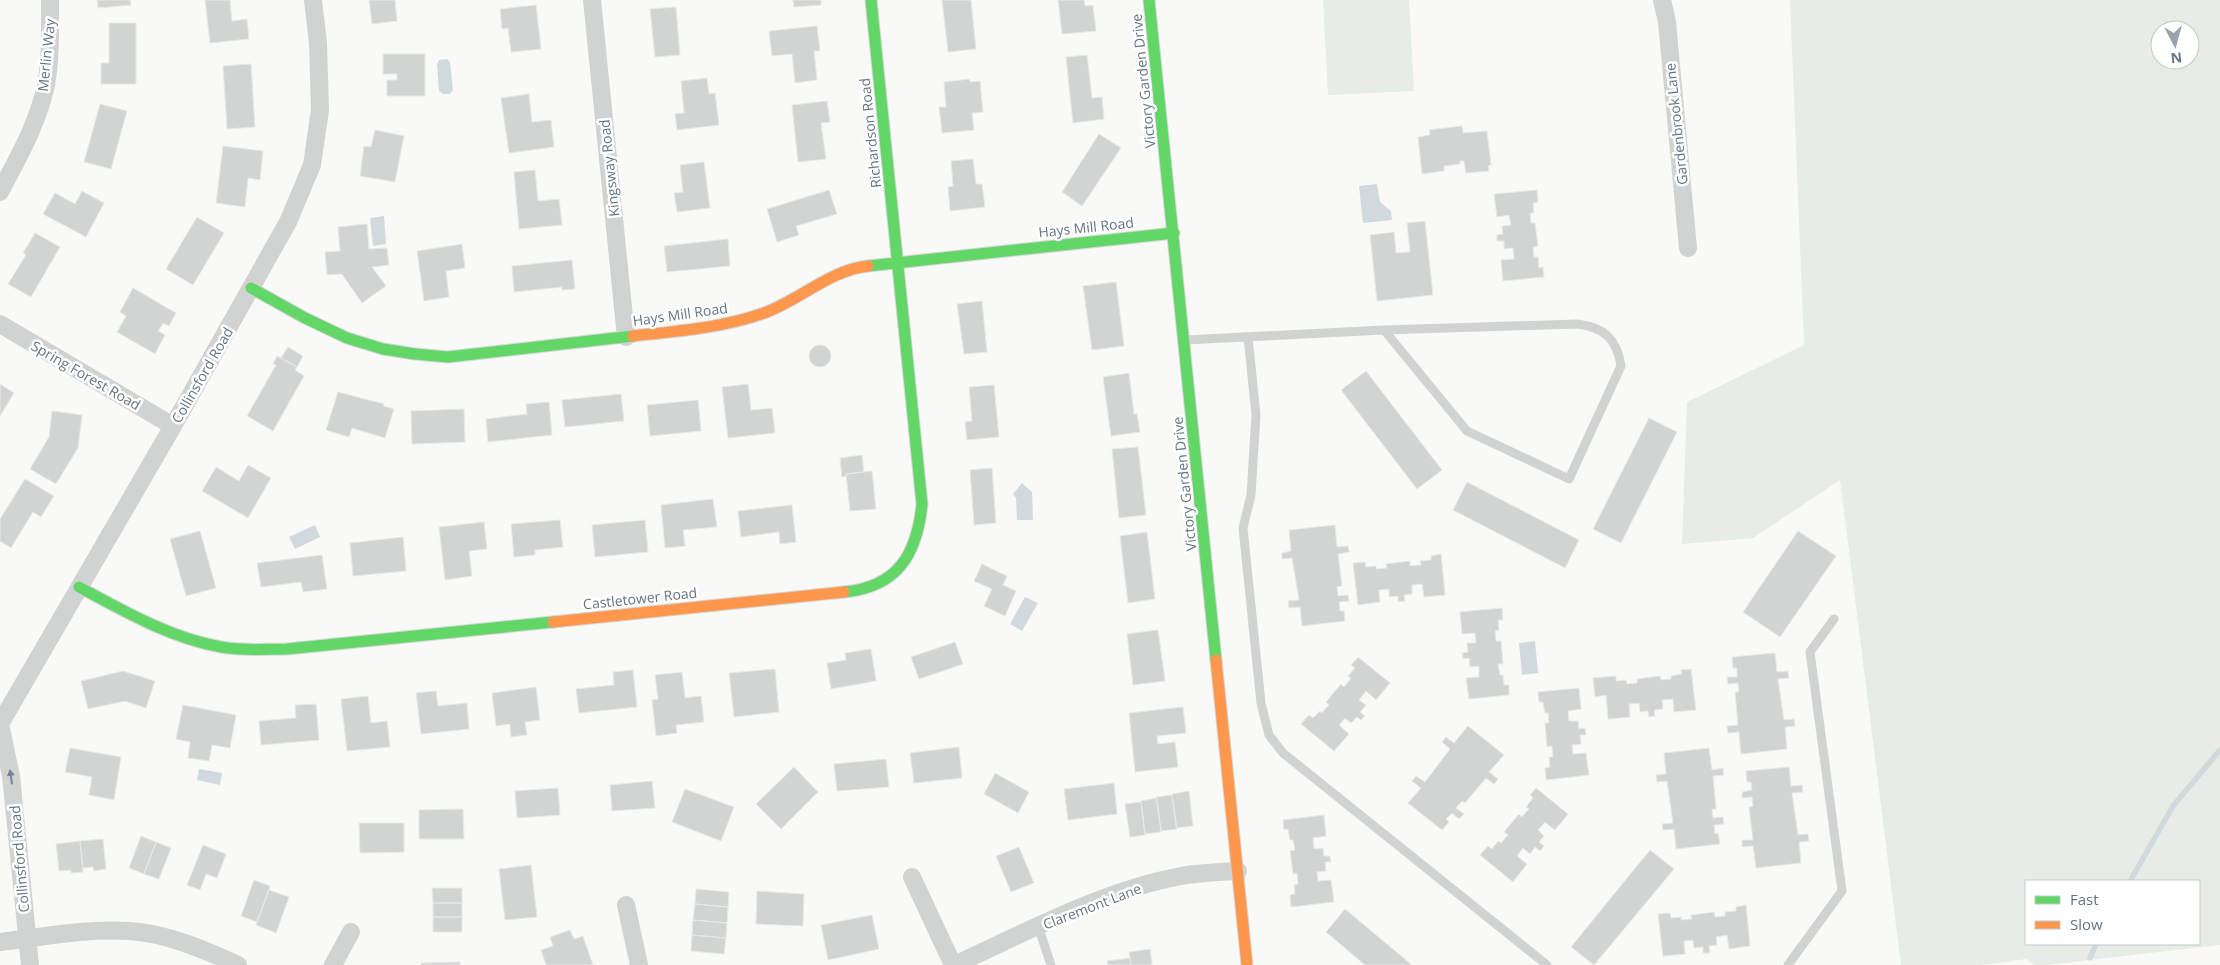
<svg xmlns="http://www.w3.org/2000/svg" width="2220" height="965" viewBox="0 0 2220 965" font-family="'Open Sans',sans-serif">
<rect width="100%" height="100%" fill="#f9f9f8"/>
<path fill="#e8ece6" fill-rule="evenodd" d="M1323,0H1409L1414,91L1328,95Z
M1790,0H2220V945L2046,965H2035L2027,959L1980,965H1901L1840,480L1753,538L1682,544L1687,402L1804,345ZM2160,30H2190V60H2160ZM2026,881H2199V944H2026Z"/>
<path fill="#d2d9dd" d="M447,59L450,62L453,90L450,94H443L439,91L437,64L439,60Z
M1377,184L1380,202L1391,211L1392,220L1363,223L1359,186Z
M384,216L386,244L373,246L370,218Z
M1022,483L1032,492L1033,520H1017L1016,498L1013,494Z
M315,525L320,537L295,549L289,537Z
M1025,597L1038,603L1022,631L1010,624Z
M1535,641L1538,673L1522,675L1519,643Z
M199,769L222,773L220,785L197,780Z"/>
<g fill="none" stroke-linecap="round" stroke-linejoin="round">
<path stroke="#d2d9dd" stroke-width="5.5" d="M2130,881L2173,806L2220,750
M2090,958L2096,944"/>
</g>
<path fill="#d2d4d4" stroke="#e8e8e8" d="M97,0H130L131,5L98,8Z
M205,0H230L232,21L247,19L249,39L210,43Z
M369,0H395L397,21L372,24Z
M793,0H821V5L794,7Z
M942,0H971L976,49L948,52Z
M1058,0H1084L1085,6L1093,5L1096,31L1062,34Z
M536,5L541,49L511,52L508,28L502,29L500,9Z
M676,7L680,55L655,57L650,9Z
M109,23H136V84H101V63H109Z
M817,26L820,51H814L817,80L795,83L792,54L772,56L769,31Z
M383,54H425V96H387V80H397V74H383Z
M1087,55L1092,98L1102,97L1104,119L1073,123L1066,57Z
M251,64L255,127L227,129L223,66Z
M707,78L709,94L715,93L719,125L677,130L675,114L684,113L681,81Z
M969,79L970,82L980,81L983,112L972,113L974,130L942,133L939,107H946L944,82Z
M529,94L532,122L551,120L554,147L509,153L501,98Z
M827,101L830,122L821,123L826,159L798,162L792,105Z
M100,104L127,111L111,169L84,162Z
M1462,126L1463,133L1487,131L1491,165L1488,166L1489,171L1466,173L1464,161H1460V164L1444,166V171L1422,174L1418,137L1430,135L1429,130Z
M375,130L404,136L395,182L360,176L364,146L371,147Z
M1099,134L1121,148L1082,206L1062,192Z
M223,146L263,151L260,180L248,178L245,207L216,203Z
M973,159L976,184H982L985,207L950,211L948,187L953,186L951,161Z
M704,162L710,208L677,212L674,193L683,192L680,165Z
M535,170L538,201L559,199L562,225L519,229L514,172Z
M829,190L837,214L796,226L799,235L777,242L767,209Z
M1537,190L1538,202L1533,203L1534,213H1530L1531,223H1535L1538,246L1533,247L1534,257H1538L1539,268L1543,267L1544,277L1503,281L1501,260L1514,259L1513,248L1504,249V241H1497V235L1503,234L1502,226L1511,225L1509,215L1497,217L1494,194Z
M82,191L104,203L86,237L43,214L55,193L75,204Z
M197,217L224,233L193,285L166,269Z
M1425,221L1433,295L1377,301L1370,235L1394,232L1396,253L1410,252L1407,223Z
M367,224L369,249L387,248L389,265L372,267L386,286L362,303L342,274L327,275L325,252L340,251L338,227Z
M35,233L60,247L31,297L8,284L26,255L23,253Z
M728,239L730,266L667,272L664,246Z
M462,244L465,268L446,271L449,297L424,301L417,251Z
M572,260L575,289L562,290V287L514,292L512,266Z
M1116,282L1124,346L1092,350L1083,286Z
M133,288L176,313L169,326L163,323L158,331L165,335L155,354L117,332L126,316L120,312Z
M982,301L987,352L964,354L957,304Z
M809 356a11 11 0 1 1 22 0a11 11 0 1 1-22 0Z
M288,347L303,356L297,367L281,358Z
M277,356L297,367L295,370L304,376L273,431L247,416L276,365L273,364Z
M1366,371L1442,470L1417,489L1341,390Z
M1129,373L1134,414H1137L1140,432L1111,436L1103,377Z
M0,384L14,393L0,416Z
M748,384L751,410L772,408L775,433L728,438L722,387Z
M994,385L999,437L967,440L965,422L972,421L969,387Z
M338,392L384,404L383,406L394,409L385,438L352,428L349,437L326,430Z
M621,394L624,421L565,427L562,400Z
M698,400L701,431L650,436L647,405Z
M549,402L552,435L488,442L486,419L527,414L526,404Z
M464,409L465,442L412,444L411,411Z
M52,411L82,415L78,448L56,484L30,469L49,437Z
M1649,418L1677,432L1621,543L1593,529Z
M1138,447L1146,515L1119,518L1112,449Z
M862,455L864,472L846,474L847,476L842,477L840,458Z
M248,465L271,478L248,518L202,491L216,467L239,481Z
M992,468L996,523L974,525L970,470Z
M872,471L876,509L850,511L846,474Z
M25,479L54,496L41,517L33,512L11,548L0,541V519Z
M1467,482L1579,540L1565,568L1453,510Z
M713,499L717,527L683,530L685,546L665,548L661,505Z
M792,505L796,542L780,544L779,532L741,537L738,511Z
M560,520L563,547L535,550V555L514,557L511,524Z
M645,520L648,552L595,557L592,525Z
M484,522L487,549L469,551L472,576L445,580L439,527Z
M1335,525L1337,547L1348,546L1349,552L1338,554L1342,586L1337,587L1338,596L1348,595L1349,601L1339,602L1340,611H1344L1345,621L1302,626L1300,607L1289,608L1288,601L1299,600L1292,558L1282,559V553L1291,551L1289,530Z
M200,531L216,588L186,596L170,539Z
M1798,531L1836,556L1780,637L1743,612Z
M1147,532L1155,599L1128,603L1120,536Z
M403,537L406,571L353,576L350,543Z
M1441,554L1445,595L1424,597L1422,584L1412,585V594L1404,595L1405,601L1398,602V596L1389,597V589L1379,590L1380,602L1358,605L1353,563L1365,562L1366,567L1376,566V569L1387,568L1386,564L1410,561V566L1421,565L1420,561L1431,560V556Z
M322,555L327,589L303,592L301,582L261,587L257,563Z
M982,564L1007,576L1003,585L1016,591L1005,616L984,606L992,589L974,581Z
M1502,608L1503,620H1498L1499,630L1495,631L1496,641H1501L1503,664H1498L1500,675H1503L1504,685H1509V695L1469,699L1466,678L1479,677V666L1470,667L1469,658L1463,659L1462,653L1468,652L1467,643H1476L1475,633L1462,634L1460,612Z
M1158,630L1165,681L1133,685L1127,634Z
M955,642L963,664L919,679L911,657Z
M871,649L876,681L831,689L827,663L846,660L845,653Z
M1775,653L1777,672L1788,671L1789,678L1778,679L1784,720L1794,719L1795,726L1785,727L1787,749L1741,754L1739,732L1728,733L1727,726L1738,725L1735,692H1739L1738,683L1728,684L1727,677H1737V668H1733L1732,657Z
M1358,657L1390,683L1376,700L1366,691L1359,700L1366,705L1360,712L1365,716L1361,720L1357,717L1351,723L1345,718L1339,725L1349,734L1334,751L1301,724L1309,715L1313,718L1320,711L1322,713L1329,705L1326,702L1341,684L1344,687L1351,678L1348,676L1355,668L1351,665Z
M775,669L779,712L734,717L729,673Z
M1691,669L1696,710L1674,712L1673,699L1662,700L1663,709L1654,710L1655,716L1649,717L1648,711L1640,712L1639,703L1629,704L1630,717L1608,719L1606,695L1595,697L1593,678L1616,676V681L1626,680L1627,684L1637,683V679L1660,676L1661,680L1671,679V676L1682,674L1681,670Z
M633,670L637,707L579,713L576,689L614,685L613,672Z
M123,671L155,681L146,708L125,701L88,709L81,681Z
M682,672L685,698L701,696L704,722L676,725L677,733L656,736L652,700L658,699L655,675Z
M536,687L540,720L525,722L527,735L511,737L510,724L496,726L492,693Z
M1579,688L1581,709L1568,711L1569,721H1578L1579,729L1585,728L1586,735H1580L1581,744L1572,745L1573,754L1586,753L1589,775L1546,780L1545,768L1550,767L1549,757H1553L1552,746L1547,747L1545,723H1549L1548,713H1545L1543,702H1539L1538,692Z
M436,691L438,706L467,703L469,729L421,734L416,693Z
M368,696L371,723L387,721L390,747L347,751L341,699Z
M316,704L319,740L261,745L259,721L296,718L295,705Z
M183,705L236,715L230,748L212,745L209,761L188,758L190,742L176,739Z
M1183,707L1186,733L1157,736L1158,744L1175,742L1178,767L1135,772L1129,713Z
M1468,726L1504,755L1489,772L1498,779L1494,784L1486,778L1465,803L1462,801L1456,808L1464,814L1459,819L1452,813L1446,819L1449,822L1442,830L1408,803L1421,788L1412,781L1416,776L1425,782L1450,749L1442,742L1446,737L1454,743Z
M959,747L962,778L914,783L910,753Z
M70,748L121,757L114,800L89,795L92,777L65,772Z
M1709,748L1712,770L1723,768L1724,775L1713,776L1716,809H1712L1713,818L1723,817L1724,824L1714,825L1715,834L1718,833L1720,844L1676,849L1674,829L1663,830L1662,824L1673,823L1667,781L1657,782L1656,775L1666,774L1664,753Z
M886,759L889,787L837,791L834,764Z
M794,767L818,792L781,829L756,804Z
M1789,767L1791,786L1802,785L1803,792L1792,793L1798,835L1808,834L1809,841L1799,842L1801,863L1756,868L1753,846L1742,847V840H1753L1749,807L1753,806L1752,797L1742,798V792L1752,790L1751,782H1747L1746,771Z
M995,773L1029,792L1018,813L984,794Z
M652,781L655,808L612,811L610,785Z
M1114,783L1117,814L1068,820L1064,789Z
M558,788L560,815L517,818L515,791Z
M1536,788L1568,814L1555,830L1545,822L1538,830L1544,836L1539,842L1544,846L1540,851L1535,847L1530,854L1523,848L1517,856L1527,864L1513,882L1480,855L1488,846L1492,849L1498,841L1501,843L1508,835L1504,832L1519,814L1522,817L1529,809L1526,807L1533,798L1530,795Z
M685,789L734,807L721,841L672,822Z
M1189,791L1193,826L1176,828L1172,794Z
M1172,795L1177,829L1161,831L1156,797Z
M1157,798L1161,832L1145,834L1141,801Z
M1141,802L1145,835L1130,837L1125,804Z
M463,809L464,839H419V810Z
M1324,815L1326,836L1313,838L1314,849L1323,848L1324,856H1330L1331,862H1325L1326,871L1317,872L1318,881L1331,880L1334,902L1291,907L1290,895L1295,894L1294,885L1298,884L1297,873L1293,874L1290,851L1295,850L1293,840H1290L1288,829L1284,830L1283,820Z
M359,823H404V852L360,853Z
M141,836L156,842L144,874L129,868Z
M103,839L106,869L94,871L93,867L83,868L80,841Z
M80,841L83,872L71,873V870L59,871L56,844Z
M156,842L171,848L159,879L144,874Z
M203,845L226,854L217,878L206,874L200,890L187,885Z
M1019,847L1034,883L1011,892L996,856Z
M1650,850L1674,869L1594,965L1571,947Z
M531,865L537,917L505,920L499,869Z
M254,880L270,886L257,922L241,916Z
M432,888H462V903H433Z
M696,889L729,892L728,907L695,904Z
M269,890L289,897L276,933L256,925Z
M757,891L804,894L803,926L756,924Z
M433,903H462V917H433Z
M695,904L728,907L727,923L693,920Z
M1746,905L1750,946L1729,949L1727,935L1716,937L1717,945L1709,946L1710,953H1703V947L1694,948L1693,940L1684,941L1685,954L1663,956L1658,914L1670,913L1671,918L1681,917V920L1692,919L1691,915L1714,912L1715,917L1725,916V912L1736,911V907Z
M1345,909L1412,965H1365L1326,932Z
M872,915L879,949L828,960L821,925Z
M433,917H462V932H433Z
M693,920L727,923L726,938L692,935Z
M570,930L574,939L583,936L593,965H546L541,950L553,946L550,937Z
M692,935L726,938L724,954L691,951Z
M1150,949L1152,965H1131L1129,952Z
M1130,958L1131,965H1108L1107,961Z
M460,962V965H421V963Z"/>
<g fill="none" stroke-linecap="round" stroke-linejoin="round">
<defs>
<path id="fast" d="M1149,0L1216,660
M868,266L1174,233
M251,288L305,318L347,338L383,349L415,354L448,357L633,336
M79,587C124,611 170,638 221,647C243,651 265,649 287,649L553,622
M844,592C898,587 917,554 922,504L871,0"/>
<path id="slow" d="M633,336C678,331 722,328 764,313C800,300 830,270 868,266
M553,622L844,592
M1216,660L1247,965"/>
</defs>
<use href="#fast" stroke="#d6d7d8" stroke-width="13"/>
<use href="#slow" stroke="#d6d7d8" stroke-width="13"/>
<path stroke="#d1d3d3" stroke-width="9" d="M1248,337L1256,415L1251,495L1243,528L1261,703L1269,735L1283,753L1547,965
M1185,340L1384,330L1577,324C1604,327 1617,339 1621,366L1569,479L1467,431L1384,330
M1038,926L1051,965
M1788,965L1842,891L1810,652L1834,619"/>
<path stroke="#d1d3d3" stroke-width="18" d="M592,0L626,337
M1662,0L1667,22L1688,248
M0,192C18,158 38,123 46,85C51,58 50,28 50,0
M0,324L173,426
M0,724L173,426L288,222L312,165L320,110L318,43L313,0
M0,724L11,776L30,965
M912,877L953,965
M626,905L639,965
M0,942C42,937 87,928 129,931C166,933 205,950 238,965
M333,965L351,932
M954,965C1027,932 1101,891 1181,876C1199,873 1219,872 1238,871"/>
<use href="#fast" stroke="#63d668" stroke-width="11"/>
<use href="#slow" stroke="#ff974d" stroke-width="11"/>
</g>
<defs><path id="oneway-solid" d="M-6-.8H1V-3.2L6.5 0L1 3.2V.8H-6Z" transform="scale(1.25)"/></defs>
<use fill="#74828f" href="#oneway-solid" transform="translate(11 777) rotate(-98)"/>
<g text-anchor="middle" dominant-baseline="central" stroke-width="5" stroke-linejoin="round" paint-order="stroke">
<g font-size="14" fill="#647483" stroke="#fff">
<text transform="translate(46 55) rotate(-84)">Merlin Way</text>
<text transform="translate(1143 81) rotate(-96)">Victory Garden Drive</text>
<text transform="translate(1676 124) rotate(-96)">Gardenbrook Lane</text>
<text transform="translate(870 133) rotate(-96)">Richardson Road</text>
<text transform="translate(609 168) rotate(-96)">Kingsway Road</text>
<text transform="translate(1086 227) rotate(-6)">Hays Mill Road</text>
<text transform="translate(680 314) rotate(-8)">Hays Mill Road</text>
<text transform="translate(86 375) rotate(30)">Spring Forest Road</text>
<text transform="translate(202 375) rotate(-60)">Collinsford Road</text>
<text transform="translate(1184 484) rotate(-96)">Victory Garden Drive</text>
<text transform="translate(640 598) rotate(-6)">Castletower Road</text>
<text transform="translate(19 859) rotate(-95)">Collinsford Road</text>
<text transform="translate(1092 906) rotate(-21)">Claremont Lane</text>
</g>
</g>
<rect x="2025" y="880" width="175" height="65" fill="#ffffff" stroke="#c1c7cd"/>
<rect x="2035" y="896" width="25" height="8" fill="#63d668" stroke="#c1c7cd"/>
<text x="2070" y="905" font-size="15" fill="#647483">Fast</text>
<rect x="2035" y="921" width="25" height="8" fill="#ff974d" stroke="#c1c7cd"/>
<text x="2070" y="930" font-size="15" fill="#647483">Slow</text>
<g transform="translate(2175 45) rotate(174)"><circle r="24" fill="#ffffff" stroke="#c1c7cd"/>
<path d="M0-4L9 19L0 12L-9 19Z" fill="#98a3ac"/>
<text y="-8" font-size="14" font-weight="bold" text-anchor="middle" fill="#647483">N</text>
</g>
</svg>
